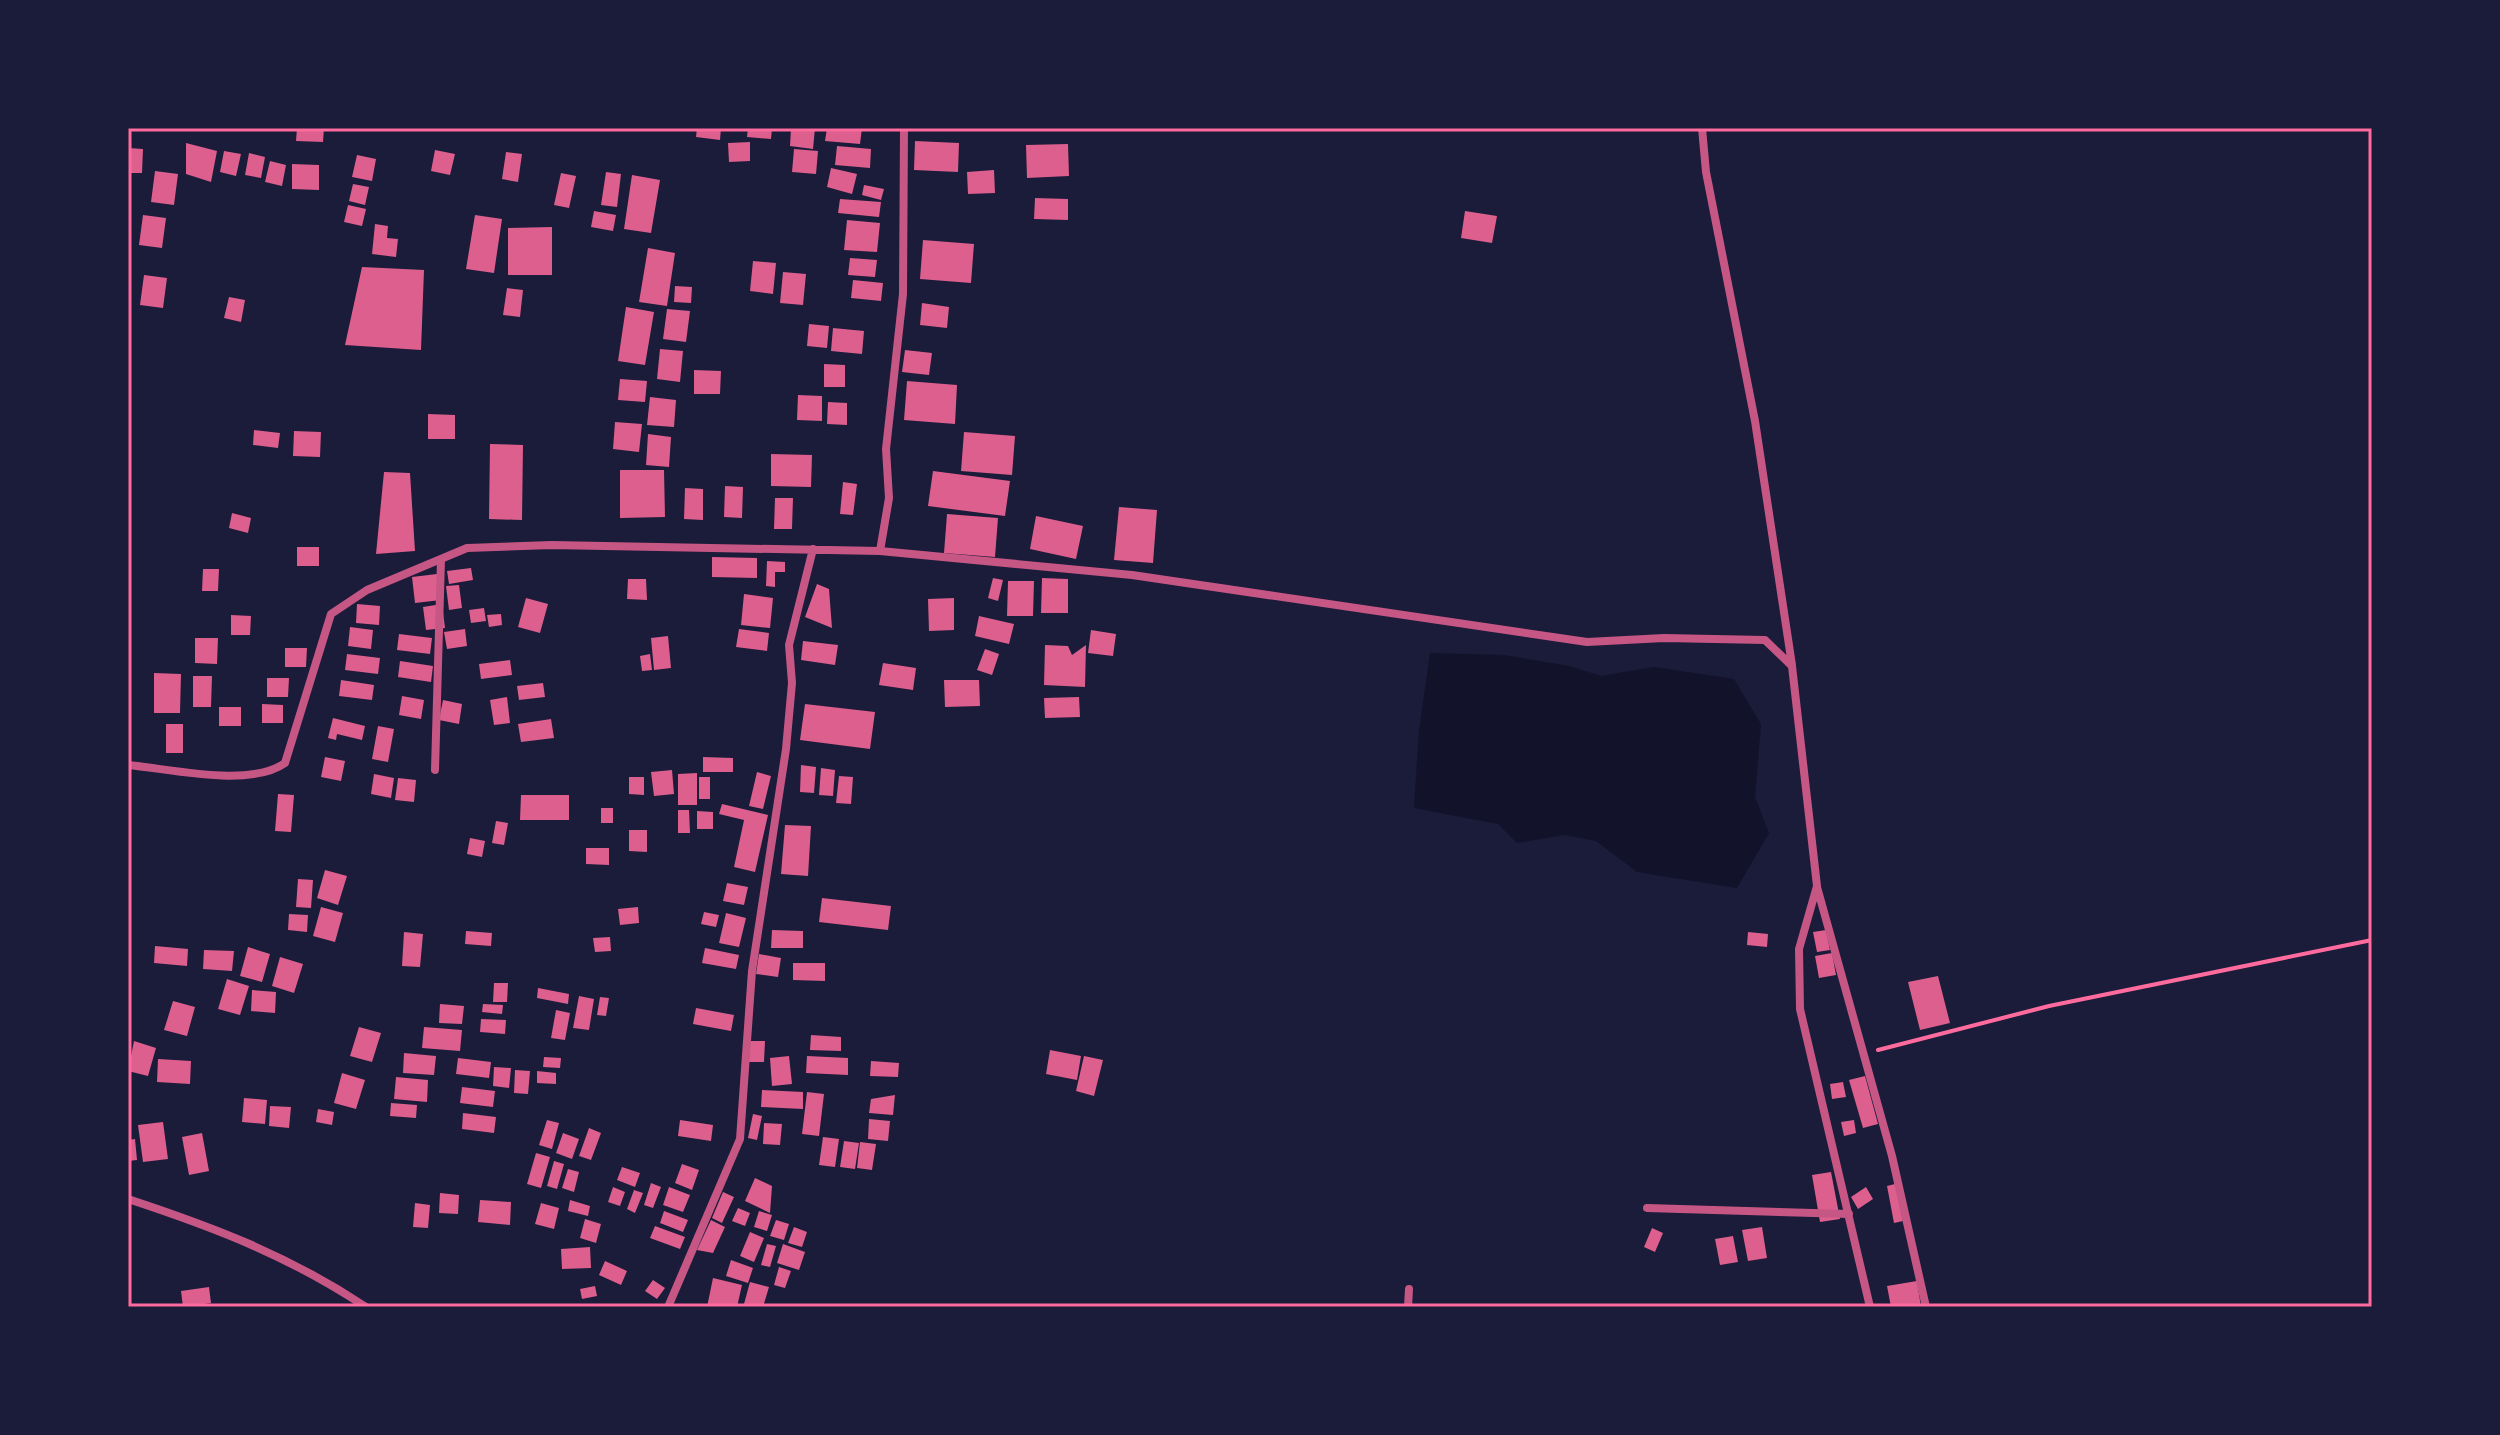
<svg xmlns="http://www.w3.org/2000/svg" width="2500" height="1435" viewBox="0 0 2500 1435" font-family="Arial,sans-serif">
<rect width="100%" height="100%" fill="#1b1b3a"/>
<path fill="#12122b" d="M1430,653L1504,655L1569,666L1601,676L1654,667L1734,679L1761,724L1755,797L1769,833L1737,888L1637,872L1596,841L1565,835L1517,843L1498,824L1414,808L1419,731Z"/>
<path fill="#dd5f8e" d="M297,128H324L323,142L296,141Z
M697,128H721L720,140L696,137Z
M748,128H772L771,139L747,137Z
M791,128H815L813,149L790,146Z
M827,128H862L860,144L825,141Z
M915,141L959,143L958,172L914,170Z
M750,142V161L729,162L728,143Z
M186,143L217,151L211,182L186,174Z
M1068,144L1069,176L1027,178L1026,145Z
M837,146L871,149L870,168L835,165Z
M128,148L143,149L142,173H128Z
M794,149L818,151L816,174L792,172Z
M435,150L455,154L450,175L431,171Z
M224,151L241,154L236,176L220,172Z
M506,152L522,154L518,182L502,179Z
M249,153L265,157L261,178L245,175Z
M357,155L376,159L372,181L352,177Z
M270,161L286,165L282,186L265,182Z
M292,164L319,165V190L292,189Z
M831,168L857,174L852,194L827,187Z
M994,170L995,193L968,194L967,172Z
M155,171L178,174L174,205L151,202Z
M606,172L621,174L617,207L601,205Z
M561,173L576,176L569,208L554,205Z
M632,175L660,180L651,233L624,229Z
M353,184L369,187L365,205L349,201Z
M864,185L884,189L881,200L862,195Z
M1035,198L1068,199V220L1034,219Z
M840,199L881,202L879,217L838,213Z
M348,205L366,209L362,226L344,222Z
M594,211L616,215L613,231L591,227Z
M1465,211L1497,216L1492,243L1461,238Z
M143,215L166,218L162,248L139,245Z
M475,215L502,219L494,273L466,269Z
M847,220L880,223L877,252L844,250Z
M375,224L388,226L387,238L398,239L396,257L372,254Z
M552,227V275H508V228Z
M923,240L974,244L971,283L920,279Z
M648,248L675,253L667,306L639,302Z
M850,258L877,260L875,277L848,275Z
M753,261L776,263L773,294L750,291Z
M362,267L424,270L421,350L345,345Z
M783,272L806,274L803,305L780,303Z
M144,275L167,278L163,308L140,305Z
M853,280L883,283L881,301L851,298Z
M675,286L692,287L691,303L674,302Z
M507,288L523,290L520,317L503,315Z
M229,297L245,300L241,322L224,318Z
M922,303L949,307L947,328L920,325Z
M626,307L654,312L645,365L618,361Z
M667,309L690,311L686,342L663,339Z
M809,324L829,326L827,348L807,346Z
M833,328L864,331L862,354L831,351Z
M660,349L683,351L680,382L657,379Z
M905,350L932,353L929,375L902,372Z
M824,364L845,365V387H824Z
M694,370L721,371L720,394H694Z
M620,379L647,381L645,402L618,400Z
M907,381L957,385L955,424L904,420Z
M798,395L822,396V421L797,420Z
M650,397L676,400L674,427L647,425Z
M828,402L847,403V425L827,424Z
M428,414L455,415V439H428Z
M615,422L642,424L639,452L613,449Z
M254,430L280,433L278,448L253,445Z
M294,431L321,432L320,457L293,456Z
M964,432L1015,436L1012,475L961,471Z
M648,434L671,437L669,467L646,465Z
M490,444L523,445L522,520L489,519Z
M771,454L812,455L811,487L771,486Z
M620,470H664L665,517L620,518Z
M933,471L1010,481L1005,516L928,506Z
M384,472L410,473L415,551L376,554Z
M843,482L857,484L853,515L840,514Z
M725,486L743,487L742,518L724,517Z
M685,488L703,489V520L684,519Z
M775,498H793L792,529H774Z
M1119,507L1157,510L1153,563L1114,560Z
M232,513L251,518L248,533L229,528Z
M947,514L998,518L995,557L944,553Z
M1036,516L1083,526L1076,559L1030,549Z
M297,547H319V566H297Z
M712,557L757,558V578L712,577Z
M767,561L785,562V572H775V587L766,586Z
M471,568L473,580L449,584L447,571Z
M203,569H219L218,591H202Z
M437,574L441,600L415,603L412,577Z
M993,578L1003,580L998,601L988,598Z
M1042,578L1068,579V613H1041Z
M628,579H646L647,600L627,599Z
M1008,581H1034L1033,616H1007Z
M817,584L829,589L832,628L805,617Z
M459,585L462,608L449,610L446,586Z
M744,594L773,598L770,628L741,625Z
M526,598L548,604L540,633L518,627Z
M954,598V630L929,631L928,599Z
M357,604L380,606L379,625L356,623Z
M442,604L445,628L426,630L423,607Z
M484,608L486,621L471,623L469,610Z
M501,614L502,625L489,627L487,615Z
M231,615L251,616L250,635H231Z
M979,616L1014,624L1009,644L975,636Z
M350,627L373,630L371,649L348,646Z
M465,629L467,646L447,649L444,632Z
M739,629L769,633L767,651L736,647Z
M1091,630L1116,634L1113,656L1088,653Z
M399,634L432,638L430,654L397,650Z
M668,636L671,668L654,670L651,638Z
M195,638H218L217,664L195,663Z
M803,641L838,645L835,665L801,660Z
M1045,645L1068,646L1072,655L1086,645L1085,687L1044,685Z
M285,648H307L306,667H285Z
M985,649L999,654L992,675L977,670Z
M347,654L380,658L378,674L345,670Z
M650,654L652,670L642,671L640,656Z
M510,660L512,675L481,679L479,664Z
M400,661L433,666L431,682L398,677Z
M883,663L916,668L913,690L879,685Z
M154,673L181,674L180,713H154Z
M193,676H212L211,707H193Z
M267,678H289L288,697H267Z
M341,680L374,685L372,700L339,696Z
M944,680H979L980,706L945,707Z
M543,683L545,697L519,700L517,686Z
M402,696L424,700L421,719L399,715Z
M507,697L510,723L494,725L490,700Z
M1079,697L1080,717L1045,718L1044,698Z
M443,700L462,704L459,724L439,720Z
M262,704L283,705V723H262Z
M805,704L875,712L870,749L800,740Z
M219,707H241V726H219Z
M333,718L365,726L362,740L337,734L336,740L328,738Z
M551,719L554,738L521,742L518,724Z
M166,724H183V753H166Z
M378,726L394,729L388,762L372,759Z
M325,757L345,761L341,781L321,777Z
M703,757L733,758V772H703Z
M801,765L816,767L814,793L800,792Z
M821,768L835,770L833,796L819,795Z
M672,770L674,794L654,796L651,772Z
M757,772L771,776L763,809L749,806Z
M697,773V805H678V774Z
M374,774L394,778L391,798L371,794Z
M839,776L853,777L851,804L836,803Z
M629,777H644V795L629,794Z
M699,777H710V799H699Z
M398,778L416,780L414,802L395,800Z
M278,794L294,795L291,832L275,831Z
M521,795H569V820H520Z
M722,804L768,815L755,872L734,867L744,820L719,814Z
M601,808H613V823H601Z
M678,810H689L690,833H678Z
M697,811L713,812V829H697Z
M496,821L508,823L504,845L492,843Z
M785,825L811,826L808,876L781,874Z
M629,830H647V852L629,851Z
M470,838L485,841L482,857L467,854Z
M586,848H609V865L586,864Z
M325,870L347,876L338,905L317,898Z
M298,879L313,880L311,908L296,907Z
M727,883L748,887L744,905L723,901Z
M822,898L891,906L888,930L819,922Z
M321,907L343,913L335,942L313,936Z
M638,907L639,923L620,925L618,909Z
M704,912L719,915L716,927L701,924Z
M726,913L746,918L739,947L719,943Z
M289,914L308,915L307,932L288,930Z
M772,930L803,931V948H771Z
M1826,930L1830,950L1817,952L1813,932Z
M466,931L492,933L491,946L465,944Z
M404,932L423,934L420,967L402,966Z
M1748,932L1768,934L1767,947L1747,945Z
M610,937L611,951L595,952L593,938Z
M155,946L188,949L187,966L154,963Z
M248,947L270,954L262,982L240,976Z
M705,948L739,955L736,969L702,963Z
M204,950L234,951L232,971L203,969Z
M1832,953L1836,975L1819,978L1815,956Z
M759,954L781,958L778,977L756,974Z
M280,957L303,964L294,993L272,986Z
M793,963H825V981L793,980Z
M1938,976L1950,1023L1920,1030L1908,982Z
M227,979L249,986L240,1015L218,1009Z
M494,983H508L507,1002H493Z
M538,988L569,994L568,1004L537,998Z
M252,990L276,992L275,1013L251,1011Z
M579,996L594,999L589,1030L573,1028Z
M600,997L609,998L606,1016L597,1015Z
M173,1001L195,1007L187,1036L164,1030Z
M440,1004L464,1006L462,1024L439,1023Z
M483,1004L503,1005L502,1014L482,1012Z
M696,1008L734,1015L731,1031L693,1024Z
M556,1010L570,1013L565,1040L551,1038Z
M481,1019L506,1020L505,1034L480,1032Z
M359,1027L381,1033L372,1062L350,1056Z
M424,1027L462,1030L460,1051L422,1048Z
M811,1035L841,1037V1051L810,1050Z
M134,1041L156,1048L148,1076L128,1071Z
M750,1041H765L764,1062H749Z
M1050,1050L1081,1056L1077,1080L1046,1074Z
M404,1053L436,1056L434,1075L403,1073Z
M789,1056L792,1084L772,1086L770,1058Z
M807,1056L848,1058V1075L806,1073Z
M1084,1056L1103,1060L1094,1096L1076,1091Z
M544,1057L561,1058L560,1068L543,1067Z
M458,1058L491,1062L489,1078L456,1074Z
M158,1059L191,1061L190,1084L157,1082Z
M871,1061L899,1063L898,1077L870,1076Z
M494,1067L511,1068L509,1088L493,1086Z
M515,1070L530,1071L528,1094L514,1093Z
M537,1071L556,1073V1084L537,1083Z
M342,1073L365,1080L356,1109L334,1103Z
M1865,1076L1878,1124L1863,1128L1849,1080Z
M396,1077L428,1080L427,1102L394,1099Z
M1843,1082L1846,1097L1832,1099L1830,1084Z
M462,1087L495,1091L493,1107L460,1103Z
M762,1090L803,1092V1109L761,1107Z
M807,1092L824,1094L819,1136L802,1134Z
M895,1095L893,1115L869,1113L871,1099Z
M244,1098L267,1100L265,1124L242,1122Z
M391,1103L417,1105L416,1118L390,1116Z
M270,1106L291,1107L289,1128L269,1126Z
M318,1109L334,1112L332,1125L316,1122Z
M463,1113L496,1117L494,1133L462,1129Z
M753,1114L762,1116L757,1140L748,1138Z
M869,1119L890,1121L888,1141L868,1139Z
M547,1120L559,1123L552,1149L539,1145Z
M680,1120L713,1125L711,1141L678,1136Z
M1854,1120L1856,1133L1844,1136L1841,1122Z
M163,1122L168,1159L143,1162L138,1125Z
M764,1123L782,1124L780,1145L763,1144Z
M589,1128L601,1133L591,1160L579,1156Z
M202,1133L209,1171L189,1175L182,1137Z
M563,1133L579,1139L572,1159L556,1153Z
M823,1137L839,1139L835,1167L819,1165Z
M135,1139L137,1160L128,1161V1140Z
M844,1141L859,1143L855,1169L840,1167Z
M860,1142L876,1144L872,1170L857,1168Z
M536,1153L550,1157L541,1188L527,1184Z
M554,1161L564,1164L557,1189L547,1186Z
M682,1164L699,1170L692,1190L675,1183Z
M622,1167L640,1173L635,1187L617,1180Z
M568,1169L579,1172L574,1192L562,1188Z
M1831,1172L1840,1219L1820,1222L1812,1175Z
M755,1178L772,1186L770,1213L745,1201Z
M651,1183L661,1187L653,1208L644,1205Z
M1895,1184L1903,1221L1894,1223L1887,1186Z
M613,1187L625,1192L620,1206L608,1202Z
M669,1187L690,1195L683,1212L663,1205Z
M1866,1187L1873,1199L1858,1209L1851,1197Z
M634,1190L643,1193L635,1213L627,1209Z
M723,1192L734,1197L722,1223L712,1218Z
M440,1193L459,1195L458,1214L439,1213Z
M480,1200L511,1202L510,1225L478,1222Z
M570,1200L590,1206L588,1216L568,1211Z
M415,1203L430,1205L428,1228L413,1227Z
M541,1203L559,1208L554,1229L535,1224Z
M738,1208L750,1213L745,1226L732,1221Z
M664,1211L688,1220L683,1232L660,1223Z
M759,1211L772,1215L767,1231L754,1227Z
M585,1219L601,1224L596,1243L580,1238Z
M711,1220L725,1227L713,1253L697,1250Z
M776,1220L789,1224L784,1240L770,1236Z
M655,1226L685,1237L680,1249L650,1238Z
M794,1227L807,1232L802,1247L788,1243Z
M1762,1227L1767,1258L1748,1261L1742,1230Z
M1652,1228L1663,1233L1655,1252L1644,1247Z
M750,1232L764,1238L754,1262L740,1256Z
M1733,1236L1738,1262L1720,1265L1715,1239Z
M767,1244L776,1246L770,1267L761,1265Z
M783,1244L805,1252L799,1270L777,1263Z
M590,1247L591,1268L562,1269L561,1249Z
M731,1260L753,1268L748,1283L726,1276Z
M605,1261L627,1271L621,1285L599,1275Z
M779,1267L791,1271L785,1288L774,1285Z
M713,1278L742,1285L737,1307H707Z
M653,1280L665,1288L657,1299L645,1291Z
M1917,1281L1921,1307H1891L1887,1286Z
M750,1282L769,1287L763,1307L744,1304Z
M595,1286L597,1296L582,1299L580,1289Z
M209,1287L211,1303L183,1307L181,1291Z"/>
<g fill="none" stroke-linecap="round" stroke-linejoin="round">
<path stroke="#ff6b9d" stroke-width="4" d="M1878,1050L2049,1006L2372,940"/>
<path stroke="#c65784" stroke-width="8" d="M1702,128L1706,172L1755,421L1792,665
M880,551L1132,575L1587,642L1664,638L1765,640L1792,666L1817,886L1799,949L1800,1009L1870,1307
M128,765C171,769 250,788 285,763L331,614L367,590L467,548L552,545L880,551L889,498L886,449L903,294L904,128
M435,770L441,559
M1817,887L1892,1156L1926,1307
M128,1199C216,1228 289,1256 366,1307
M1647,1208L1849,1214
M668,1307L740,1139L752,971L786,749L792,683L789,645L813,549
M1408,1307L1409,1289"/>
</g>
<rect width="2500" height="1435" fill="none" stroke="#1b1b3a" stroke-width="260"/>
<rect x="130" y="130" width="2240" height="1175" fill="none" stroke="#ff6b9d" stroke-width="3"/>
</svg>
